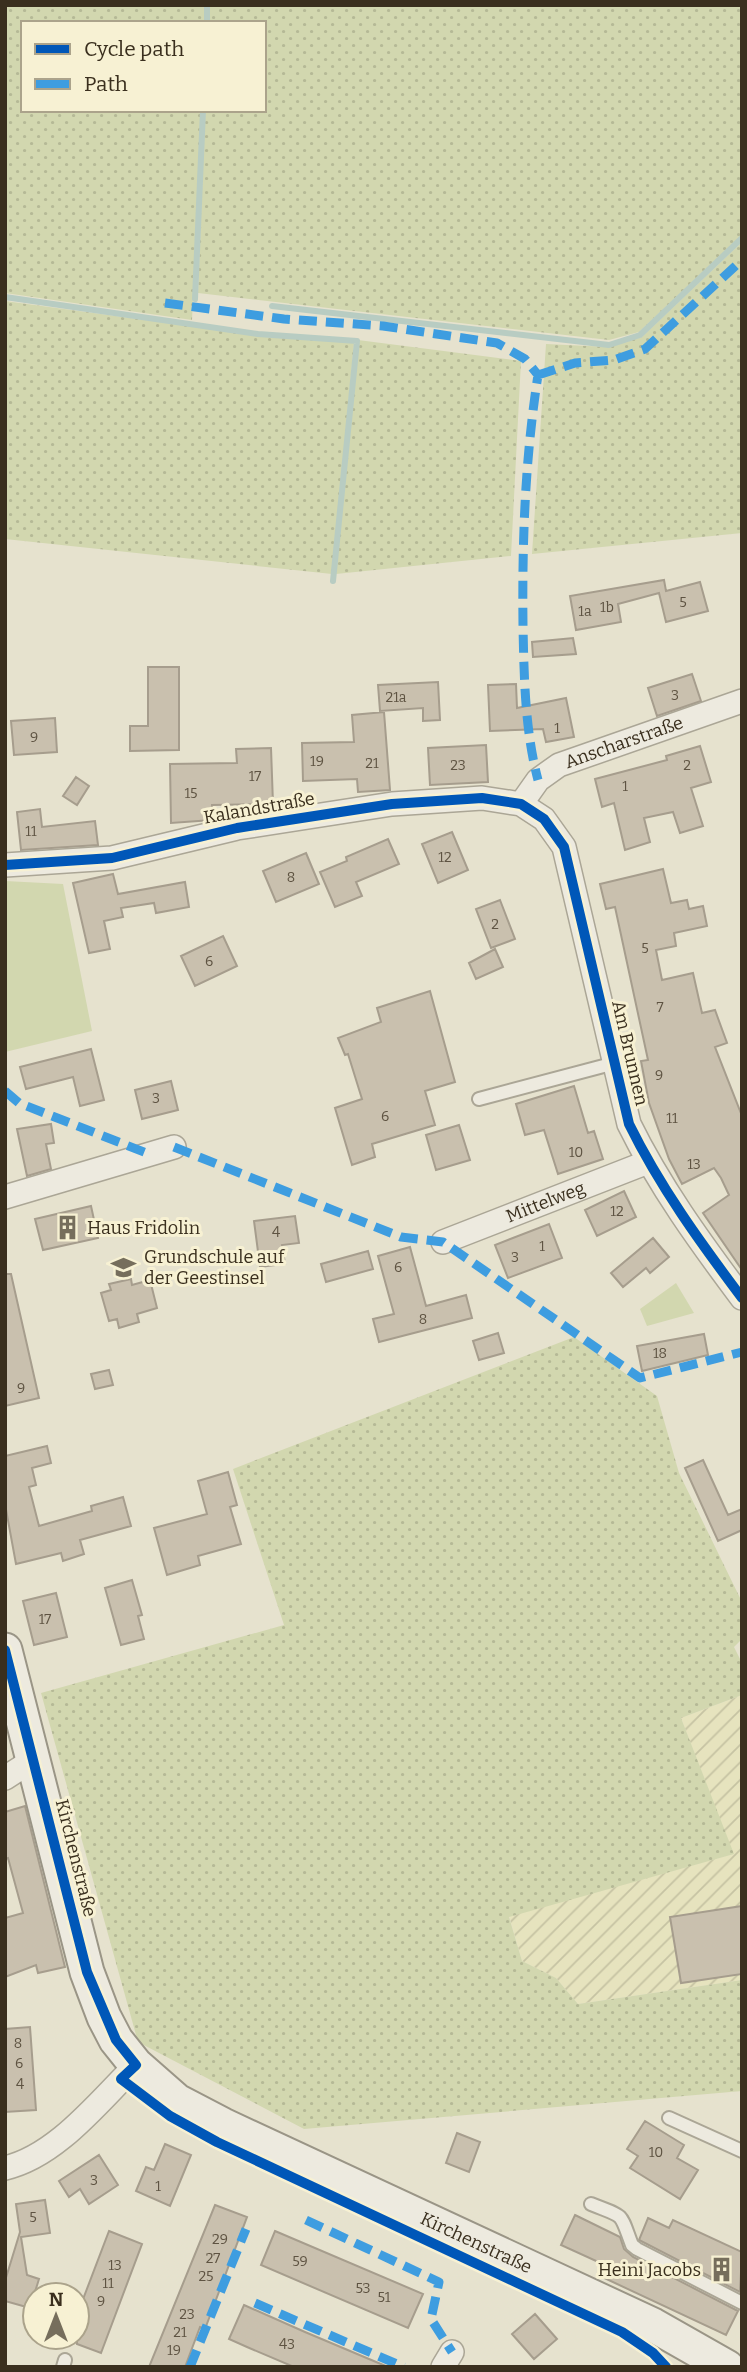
<svg xmlns="http://www.w3.org/2000/svg" width="747" height="2372" viewBox="0 0 747 2372" font-family="Bitter,serif">
<defs>
<pattern id="farmland-furrows" width="10" height="10" patternUnits="userSpaceOnUse" patternTransform="scale(1.75)"><rect width="10" height="10" fill="#e6e3be"/><path d="M-1 1l2-2M0 10L10 0M9 11l2-2" fill="none" stroke="#c6c3a3"/></pattern>
<pattern id="grass-dots" width="8" height="8" patternUnits="userSpaceOnUse" patternTransform="scale(1.75)"><rect width="8" height="8" fill="#d2d7af"/><path d="M2 2h.1M6 6h.1" fill="none" stroke="#b5b996" stroke-width="1.8" stroke-linecap="round"/></pattern>
</defs>
<rect width="100%" height="100%" fill="#e6e2ce"/>
<path fill="url(#farmland-furrows)" d="M742,1695V1980L578,2004L556,1978L522,1961L509,1916L733,1854L681,1718Z"/>
<path fill="url(#grass-dots)" d="M5,5H206L205,23H23V110H201L192,320L5,293Z
M210,5H742V235L639,332L609,340L198,293L205,110H264V23H209Z
M742,242V533L532,554L546,344L609,347L642,337Z
M5,301L256,335L354,343L332,574L5,539Z
M358,340L521,361L511,556L336,574Z
M574,1337L657,1396L679,1473L742,1602V1639L734,1647L742,1663V1695L681,1718L734,1854L509,1917L522,1961L556,1978L578,2004L742,1980V2091L304,2129L138,2042L41,1693L284,1625L233,1469Z"/>
<path fill="#d2d7af" d="M5,881L63,884L92,1031L5,1052Z
M676,1283L694,1313L647,1326L640,1309Z"/>
<g fill="none" stroke-linecap="round" stroke-linejoin="round">
<path stroke="#b8ccc2" stroke-width="6" d="M207,23V5
M5,297L258,334L357,341L333,581
M195,299L203,110
M272,306L609,345L640,335L742,238"/>
</g>
<path fill="#c9c0ae" stroke="#a69d8d" stroke-width="2" d="M664,580L666,591L700,582L708,611L666,622L659,593L618,604L621,622L576,630L570,596Z
M573,638L576,654L533,657L532,642Z
M148,667H179V750L130,751V726H148Z
M692,674L701,701L657,716L648,688Z
M438,682L440,720L423,721V708L380,711L378,685Z
M516,684L517,708L566,698L574,737L546,742L543,729L490,731L488,685Z
M384,712L390,790L358,792L357,779L303,781L302,743L354,742L352,715Z
M55,718L57,752L14,755L11,721Z
M486,745L488,782L430,785L428,748Z
M700,746L711,782L691,788L703,826L680,833L673,812L644,818L650,842L625,850L614,803L602,807L595,779L667,760L666,756Z
M271,748L273,804L212,805V820L171,823L170,764L237,763L236,749Z
M76,777L89,786L77,805L63,796Z
M40,809L42,827L95,821L98,845L21,850L17,812Z
M452,832L468,870L438,883L422,844Z
M388,839L399,864L356,882L362,896L335,907L320,872L347,861L346,857Z
M306,853L319,884L276,902L263,871Z
M663,869L671,903L687,900L689,909L703,906L707,926L674,933L676,946L656,950L662,980L693,973L702,1013L715,1010L727,1043L715,1047L742,1116V1270L703,1213L729,1195L721,1178L714,1168L682,1184L669,1159L649,1103L641,1061L648,1060L615,907L606,909L600,884Z
M113,874L118,894L185,882L189,907L156,913L154,903L121,908L123,917L104,921L110,949L89,953L73,883Z
M500,900L515,939L491,948L476,909Z
M223,936L237,966L195,986L181,956Z
M495,949L503,967L476,979L469,963Z
M430,991L455,1082L425,1091L435,1125L372,1144L375,1157L352,1165L335,1108L362,1099L348,1054L345,1055L338,1038L381,1022L377,1008Z
M91,1049L104,1100L80,1106L73,1077L26,1089L20,1067Z
M171,1081L178,1110L142,1119L135,1090Z
M574,1086L588,1133L594,1131L603,1159L558,1174L544,1130L525,1135L516,1104Z
M51,1124L54,1143L46,1144L51,1169L27,1176L17,1129Z
M459,1125L470,1160L436,1170L426,1135Z
M624,1191L636,1217L597,1236L585,1210Z
M91,1206L98,1238L43,1250L35,1219Z
M295,1216L299,1243L282,1245L285,1264L260,1267L254,1221Z
M549,1224L562,1258L508,1278L495,1245Z
M653,1238L669,1257L650,1273L646,1268L623,1287L611,1273Z
M410,1247L426,1306L466,1295L472,1318L379,1342L373,1319L394,1314L378,1256Z
M368,1251L373,1269L326,1282L321,1264Z
M5,1274H11L39,1398L5,1406Z
M131,1279L132,1285L150,1280L157,1308L137,1314L139,1322L119,1328L117,1319L109,1321L101,1293L111,1290L109,1284Z
M498,1333L504,1353L479,1360L473,1341Z
M704,1334L708,1355L642,1371L637,1346Z
M109,1370L113,1385L95,1389L91,1374Z
M47,1446L51,1463L32,1468L36,1485L29,1487L39,1526L92,1511L91,1506L123,1497L131,1526L80,1540L84,1554L63,1561L61,1553L16,1564L5,1504V1456Z
M703,1460L728,1515L742,1509V1530L718,1541L685,1468Z
M228,1472L237,1505L230,1507L241,1544L198,1556L200,1565L167,1575L154,1528L207,1514L198,1481Z
M132,1580L142,1615L138,1616L144,1639L121,1645L105,1588Z
M56,1593L67,1637L34,1645L23,1601Z
M25,1806L65,1967L38,1973L36,1965L5,1977V1918L23,1913L8,1858L5,1859V1812Z
M742,1906V1974L681,1983L670,1917Z
M30,2027L36,2110L5,2112V2029Z
M645,2121L684,2145L677,2158L698,2170L680,2199L630,2168L638,2156L627,2149Z
M457,2133L480,2142L469,2172L446,2163Z
M165,2144L191,2155L170,2206L136,2191L146,2167L154,2170Z
M99,2155L118,2185L89,2204L80,2189L69,2197L59,2181Z
M45,2200L50,2233L21,2237L27,2275L39,2279L30,2308L5,2301V2281L20,2232L16,2204Z
M215,2205L247,2217L205,2329L200,2327L185,2367H149Z
M575,2215L620,2237L624,2249L633,2257L738,2311L726,2335L600,2276L605,2265L561,2245Z
M648,2218L669,2228L673,2220L742,2252L740,2292L639,2240Z
M109,2231L142,2244L101,2353L77,2344V2315Z
M275,2231L423,2294L408,2328L261,2265Z
M244,2305L305,2332L388,2367H294L247,2347L229,2339Z
M535,2314L557,2339L534,2359L512,2334Z"/>
<g fill="none" stroke-linecap="round" stroke-linejoin="round">
<defs>
<path id="lane" d="M479,1099L615,1063
M669,2118L742,2151
M591,2204C626,2218 619,2211 632,2245L637,2249L742,2303
M63,2367L65,2360"/>
<g id="street">
<path id="s1" d="M521,804L538,780L559,765L742,701"/>
<path d="M5,865L112,858L237,828L392,804L482,798L521,804L544,819L564,847L629,1124C660,1187 700,1242 742,1298"/>
<path d="M5,1197L174,1147"/>
<path id="s2" d="M443,1242L648,1162"/>
<path d="M5,1778L33,1760"/>
<path d="M5,2168C57,2156 99,2101 136,2065"/>
<path d="M443,2367L452,2352"/>
</g>
<g id="secondary">
<path id="s3" d="M5,1650L87,1972L104,2017L116,2040L136,2065L177,2101L223,2125L653,2325L727,2367"/>
</g>
</defs>
<use href="#lane" stroke="#aba696" stroke-width="16"/>
<use href="#street" stroke="#aba696" stroke-width="26"/>
<use href="#secondary" stroke="#9a9586" stroke-width="37"/>
<use href="#lane" stroke="#edeadf" stroke-width="12"/>
<use href="#street" stroke="#edeadf" stroke-width="23"/>
<use href="#secondary" stroke="#edeadf" stroke-width="33"/>
<path stroke="#3e9de0" stroke-width="9" stroke-dasharray="18 9" stroke-linecap="butt" d="M165,303L284,319L383,326L497,343L525,359L538,375C525,459 522,541 523,626C524,677 525,731 538,780
M538,375L575,363L614,360L645,349L742,260
M5,1091L19,1103L149,1154
M174,1147L401,1237L443,1242L640,1378L742,1352
M306,2220L439,2282L431,2319L452,2352
M255,2303L404,2367
M190,2367L246,2229"/>
<defs>
<path id="cycleway" d="M5,865L112,858L237,828L392,804L482,798L521,804L544,819L564,847L629,1124C660,1187 700,1242 742,1298
M5,1650L87,1972L116,2040L136,2065L121,2079L170,2116L217,2142L622,2332L653,2353L666,2367"/>
</defs>
<use href="#cycleway" stroke="#f7f1d3" stroke-width="15"/>
<use href="#cycleway" stroke="#0057b8" stroke-width="10"/>
</g>
<defs>
<symbol id="building-bare" viewBox="-9 -9 18 18"><path d="M-4-6H4V6H1V3H-1V6H-4ZM-2.5-4.3h1.7v1.8h-1.7ZM.8-4.3h1.7v1.8H.8ZM-2.5-1h1.7V.8h-1.7ZM.8-1h1.7V.8H.8Z" fill="#766e5c" stroke="#f7f1d3" stroke-width="2.5" paint-order="stroke"/></symbol>
<symbol id="school-bare" viewBox="-9 -9 18 18"><path d="M0-5L7-2L0 1L-7-2ZM-4 1L0 2.5L4 1V4Q0 6-4 4Z" fill="#766e5c" stroke="#f7f1d3" stroke-width="2.5" paint-order="stroke"/></symbol>
</defs>
<g fill-rule="evenodd">
<use href="#building-bare" x="50" y="1210" width="35" height="35"/>
<use href="#school-bare" x="106" y="1250" width="35" height="35"/>
<use href="#building-bare" x="704" y="2252" width="35" height="35"/>
</g>
<g text-anchor="middle" dominant-baseline="central" stroke-width="6" stroke-linejoin="round" paint-order="stroke">
<g font-size="14" fill="#5e5342">
<text x="683" y="602">5</text>
<text x="607" y="607">1b</text>
<text x="585" y="611">1a</text>
<text x="675" y="695">3</text>
<text x="396" y="697">21a</text>
<text x="557" y="728">1</text>
<text x="34" y="737">9</text>
<text x="317" y="761">19</text>
<text x="372" y="763">21</text>
<text x="458" y="765">23</text>
<text x="687" y="765">2</text>
<text x="255" y="776">17</text>
<text x="625" y="786">1</text>
<text x="191" y="793">15</text>
<text x="31" y="831">11</text>
<text x="445" y="857">12</text>
<text x="291" y="877">8</text>
<text x="495" y="924">2</text>
<text x="645" y="948">5</text>
<text x="209" y="961">6</text>
<text x="660" y="1007">7</text>
<text x="659" y="1075">9</text>
<text x="156" y="1098">3</text>
<text x="385" y="1116">6</text>
<text x="672" y="1118">11</text>
<text x="576" y="1152">10</text>
<text x="694" y="1164">13</text>
<text x="617" y="1211">12</text>
<text x="276" y="1232">4</text>
<text x="542" y="1246">1</text>
<text x="515" y="1257">3</text>
<text x="398" y="1267">6</text>
<text x="423" y="1319">8</text>
<text x="660" y="1353">18</text>
<text x="21" y="1388">9</text>
<text x="45" y="1619">17</text>
<text x="18" y="2043">8</text>
<text x="19" y="2063">6</text>
<text x="20" y="2084">4</text>
<text x="656" y="2152">10</text>
<text x="94" y="2180">3</text>
<text x="158" y="2186">1</text>
<text x="33" y="2217">5</text>
<text x="220" y="2239">29</text>
<text x="213" y="2258">27</text>
<text x="300" y="2261">59</text>
<text x="115" y="2265">13</text>
<text x="206" y="2276">25</text>
<text x="108" y="2283">11</text>
<text x="363" y="2288">53</text>
<text x="384" y="2297">51</text>
<text x="101" y="2301">9</text>
<text x="187" y="2314">23</text>
<text x="180" y="2332">21</text>
<text x="287" y="2344">43</text>
<text x="174" y="2350">19</text>
</g>
<g font-size="18" fill="#3a2f1e" stroke="#f7f1d3">
<text stroke="none"><textPath href="#s1" startOffset="124">Anscharstraße</textPath></text>
<text transform="translate(259 808) rotate(-10)">Kalandstraße</text>
<text transform="translate(630 1053) rotate(77)">Am Brunnen</text>
<text stroke="none"><textPath href="#s2" startOffset="110">Mittelweg</textPath></text>
<text transform="translate(76 1858) rotate(76)">Kirchenstraße</text>
<text stroke="none"><textPath href="#s3" startOffset="824">Kirchenstraße</textPath></text>
</g>
<g font-size="18" fill="#3a2f1e" stroke="#f7f1d3" text-anchor="start">
<text x="87" y="1228">Haus Fridolin</text>
<text x="144" y="1257">Grundschule auf<tspan x="144" dy="21">der Geestinsel</tspan></text>
<text x="701" y="2270" text-anchor="end">Heini Jacobs</text>
</g>
</g>
<rect width="747" height="2372" fill="none" stroke="#3a2f1e" stroke-width="14"/>
<rect x="21" y="21" width="245" height="91" fill="#f7f1d3" stroke="#aba38b" stroke-width="2"/>
<rect x="35" y="44" width="35" height="10" fill="#0057b8" stroke="#aba38b" stroke-width="2"/>
<text x="84" y="56" font-size="21" fill="#3a2f1e">Cycle path</text>
<rect x="35" y="79" width="35" height="10" fill="#3e9de0" stroke="#aba38b" stroke-width="2"/>
<text x="84" y="91" font-size="21" fill="#3a2f1e">Path</text>
<g transform="translate(56 2316)"><circle r="33" fill="#f7f1d3" stroke="#aba38b" stroke-width="2"/>
<path d="M0-5L12 26L0 18L-12 26Z" fill="#766e5c"/>
<text y="-10" font-size="19" font-weight="bold" text-anchor="middle" fill="#3a2f1e">N</text>
</g>
</svg>
